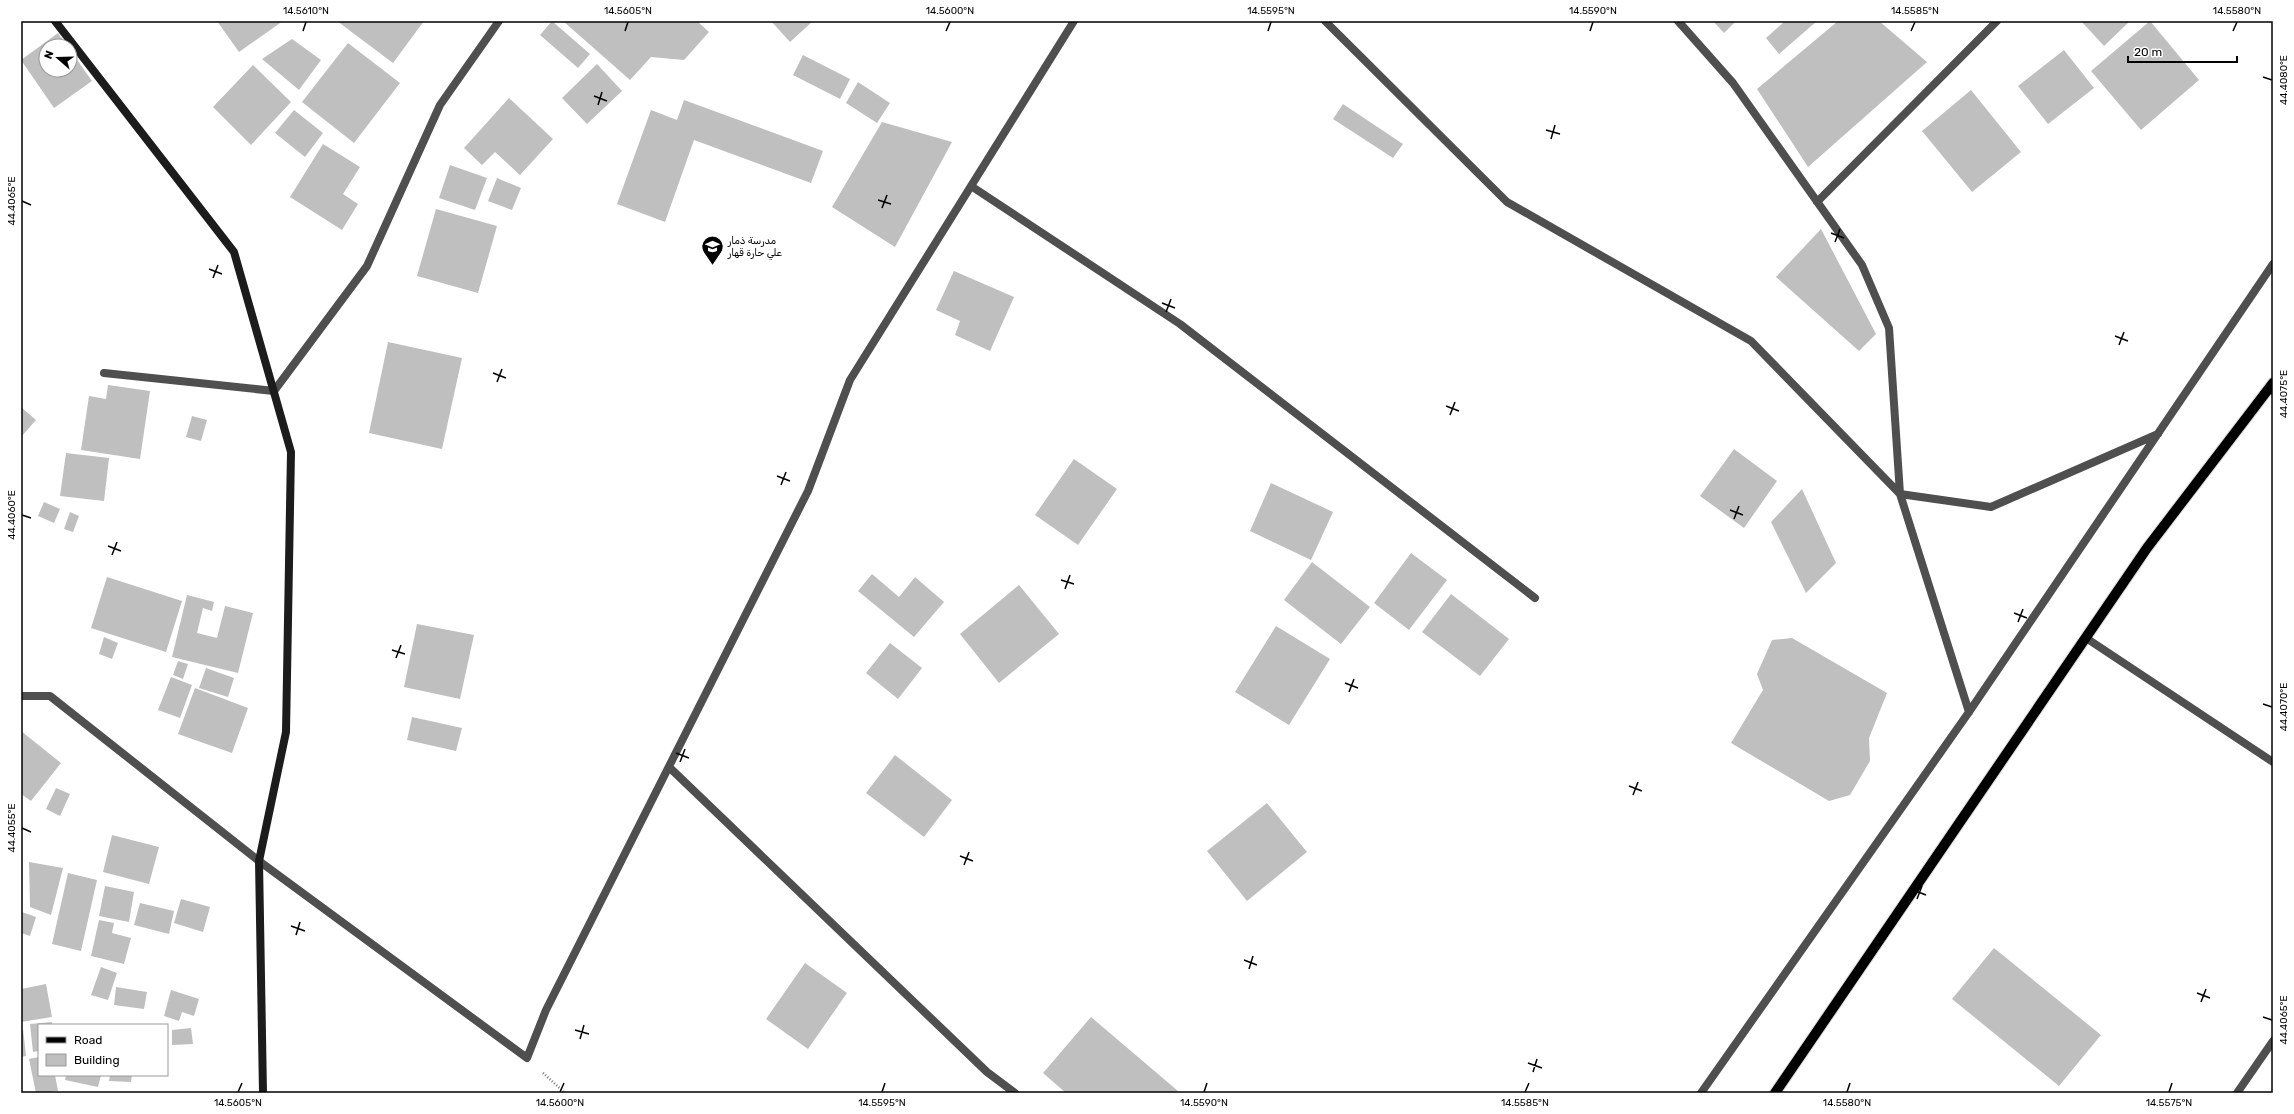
<svg xmlns="http://www.w3.org/2000/svg" width="2294" height="1114" viewBox="0 0 2294 1114" font-family="Rubik,'Noto Naskh Arabic',sans-serif">
<rect width="100%" height="100%" fill="#fff"/>
<path fill="#bfbfbf" d="M217,21H283L239,52Z
M337,21H424L393,63Z
M552,21L590,54L578,68L540,35Z
M563,21H697L709,32L684,60L651,57L630,80Z
M771,21H813L790,42Z
M1713,21H1736L1724,33Z
M1785,21H1817L1779,54L1766,38Z
M1838,21H1879L1927,62L1808,167L1757,89Z
M2081,21H2130L2104,46Z
M2150,21L2199,80L2141,130L2091,71Z
M58,33L67,46H46V70H70V50L92,81L54,108L21,60Z
M292,39L321,60L299,90L262,59Z
M348,43L400,83L354,143L302,102Z
M2064,50L2094,88L2048,124L2018,86Z
M803,55L850,79L840,99L793,75Z
M597,64L622,91L587,124L562,98Z
M253,65L291,102L251,145L213,107Z
M858,82L890,103L877,123L846,103Z
M1971,90L2021,152L1972,192L1922,131Z
M509,98L553,139L520,175L495,152L482,165L464,148Z
M684,100L823,151L811,183L694,140L665,222L617,204L651,110L677,120Z
M1343,104L1403,144L1393,158L1333,119Z
M294,110L323,133L305,157L275,133Z
M882,122L952,142L895,247L832,207Z
M323,144L360,167L343,194L358,204L342,230L290,197Z
M450,165L487,178L475,210L439,198Z
M497,178L521,188L512,210L488,201Z
M436,209L497,226L478,293L417,276Z
M1821,229L1876,334L1859,351L1776,277Z
M954,271L1014,297L990,351L955,335L960,321L936,310Z
M388,342L462,358L442,449L369,433Z
M108,385L150,391L140,459L81,450L89,396L106,399Z
M21,407L36,420L21,437Z
M192,416L207,420L201,441L186,437Z
M1734,449L1777,481L1744,528L1700,496Z
M66,453L109,458L104,501L60,496Z
M1074,459L1117,489L1078,545L1035,515Z
M1271,483L1333,512L1311,560L1250,531Z
M1802,489L1836,563L1806,593L1771,522Z
M44,502L60,509L54,523L38,516Z
M70,512L79,516L73,532L64,529Z
M1411,553L1447,580L1409,630L1374,603Z
M1312,562L1370,607L1341,644L1284,600Z
M872,574L899,597L915,577L944,602L914,637L858,591Z
M107,577L182,601L166,652L91,628Z
M1019,585L1059,634L999,683L960,634Z
M1451,594L1509,639L1480,676L1422,632Z
M187,595L214,602L212,611L203,608L197,633L217,638L225,606L253,613L238,673L172,657Z
M417,624L474,635L460,699L404,687Z
M1276,626L1330,659L1289,725L1235,692Z
M104,637L118,643L112,659L99,654Z
M1792,638L1887,693L1869,738L1870,761L1850,795L1829,801L1731,743L1763,690L1757,674L1772,640Z
M890,643L922,668L898,699L866,673Z
M178,661L188,664L183,679L173,675Z
M206,668L234,678L228,697L199,688Z
M171,677L192,685L180,718L158,710Z
M195,688L248,708L232,753L178,734Z
M412,717L462,728L456,751L407,740Z
M21,731L61,763L31,801L21,794Z
M895,755L952,800L924,837L866,793Z
M56,788L70,794L60,816L46,809Z
M1267,803L1307,852L1247,901L1207,851Z
M112,835L159,847L149,884L103,872Z
M29,862L63,868L51,915L30,907Z
M68,873L97,880L81,951L52,944Z
M105,886L134,892L129,922L99,916Z
M181,899L210,907L203,932L174,923Z
M140,903L174,911L169,934L134,925Z
M22,912L36,917L30,936L21,933Z
M99,920L114,923L112,933L131,938L124,964L91,956Z
M1994,948L2101,1035L2059,1086L1952,999Z
M805,963L847,993L808,1049L766,1019Z
M101,967L117,973L108,1000L91,995Z
M46,984L52,1017L21,1022V989Z
M116,987L147,992L144,1009L114,1005Z
M171,990L199,999L194,1016L182,1012L179,1021L164,1016Z
M1091,1017L1178,1091L1177,1093H1066L1043,1073Z
M52,1022V1025H39V1051L33,1052L30,1024Z
M191,1028L193,1044L172,1045V1030Z
M23,1029L26,1056L21,1057V1030Z
M39,1057V1075H55L58,1091L36,1093L29,1059Z
M66,1075H101L98,1087L65,1080Z
M110,1075H132L131,1082L109,1081Z"/>
<g fill="none" stroke-linecap="round" stroke-linejoin="round">
<defs>
<path id="primary" d="M1775,1093L2147,548L2273,383"/>
</defs>
<use href="#primary" stroke="#dbdbdb" stroke-width="12"/>
<path stroke="#717171" stroke-width="2.5" stroke-dasharray="1 2" stroke-linecap="butt" d="M543,1073L565,1093"/>
<path stroke="#4f4f4f" stroke-width="8" d="M104,373L274,391"/>
<path stroke="#4f4f4f" stroke-width="8" d="M1325,21L1507,202L1751,341L1900,494L1969,712
M1678,21L1733,83L1862,265L1889,328L1900,494L1991,507L2158,434
M971,186L1180,324L1535,598
M1817,202L1997,21
M274,391L367,266L440,105L499,21
M2086,638L2273,762
M21,696H50L259,861L527,1058L546,1010L808,491L850,380L1074,21
M669,767L987,1072L1015,1093
M1701,1093L1969,712L2273,264
M2237,1093L2273,1041"/>
<path stroke="#1c1c1c" stroke-width="8" d="M55,21L234,252L291,452L286,732L259,861L263,1093"/>
<use href="#primary" stroke="#000" stroke-width="10"/>
</g>
<path fill="none" stroke="#000" stroke-width="1.5" d="M303,31L306,22M625,31L628,22M946,31L950,22M1268,31L1271,22M1590,31L1593,22M1911,31L1915,22M2233,31L2237,22M2263,77L2272,80M594,96L607,101M598,105L602,92M1546,130L1560,134M1551,139L1555,125M878,200L891,204M22,201L31,205M882,208L887,195M1831,233L1844,238M1835,242L1840,229M209,269L222,274M213,278L218,265M1162,303L1175,308M1166,312L1171,299M2115,336L2128,341M2119,345L2124,332M493,373L506,378M497,382L502,369M2263,390L2272,394M1446,406L1459,411M1450,415L1455,402M777,476L790,481M781,485L786,472M1730,510L1743,515M22,515L31,518M1734,519L1739,506M108,546L121,551M112,555L117,542M1061,580L1074,584M1065,589L1070,575M2014,613L2027,618M2018,622L2023,609M392,650L405,654M396,658L401,645M1345,683L1358,688M1349,692L1354,679M2263,704L2272,707M676,753L689,758M680,762L685,749M1629,786L1642,791M1633,795L1638,782M22,828L31,832M960,856L973,861M964,865L969,852M1913,890L1926,895M1917,899L1922,886M291,926L305,931M296,935L300,922M1244,960L1257,965M1249,969L1253,956M2197,993L2210,998M2201,1002L2206,989M2263,1017L2272,1020M575,1030L589,1034M580,1039L584,1025M1528,1063L1542,1068M1533,1072L1537,1059M238,1092L242,1083M560,1092L564,1083M882,1092L885,1083M1204,1092L1207,1083M1525,1092L1529,1083M1847,1092L1850,1083M2169,1092L2172,1083"/>
<defs>
<symbol id="school-pin" viewBox="-11 -11 22 30"><path d="M0 17L-7.5 6A9.5 9.5 0 1 1 7.5 6Z" fill="#000" stroke="#fff"/><path d="M0-5L7-2L0 1L-7-2ZM-4 1L0 2.5L4 1V4Q0 6-4 4Z" fill="#fff"/></symbol>
</defs>
<g fill-rule="evenodd">
<use href="#school-pin" x="700" y="234" width="25" height="34"/>
</g>
<g text-anchor="middle" dominant-baseline="central" stroke-width="3" stroke-linejoin="round" paint-order="stroke">
<g font-size="10" fill="#000" stroke="#fff" text-anchor="start">
<text x="728" y="241">مدرسة ذمار<tspan x="728" dy="12">علي حارة قهار</tspan></text>
</g>
</g>
<rect width="2294" height="1114" fill="none" stroke="#ffffff" stroke-width="44"/>
<rect x="38" y="1024" width="130" height="52" fill="#ffffff" stroke="#999999"/>
<rect x="46" y="1037" width="20" height="6" fill="#000000" stroke="#999999"/>
<text x="74" y="1044" font-size="12" fill="#000000">Road</text>
<rect x="46" y="1054" width="20" height="12" fill="#bfbfbf" stroke="#999999"/>
<text x="74" y="1064" font-size="12" fill="#000000">Building</text>
<g transform="translate(58 58) rotate(290)"><circle r="19" fill="#ffffff" stroke="#999999"/>
<path d="M0-3L7 15L0 10L-7 15Z" fill="#000000"/>
<text y="-6" font-size="11" font-weight="bold" text-anchor="middle" fill="#000000">N</text>
</g>
<path d="M2128 56v6h109v-6" fill="none" stroke="#000000" stroke-width="2"/>
<text x="2134" y="56" font-size="12" fill="#000000" stroke="#ffffff" stroke-width="3" paint-order="stroke">20 m</text>
<rect x="22" y="22" width="2250" height="1070" fill="none" stroke="#000" stroke-width="1.5"/>
<g font-size="10" text-anchor="middle" fill="#000">
<text x="306" y="14">14.5610°N</text>
<text x="628" y="14">14.5605°N</text>
<text x="950" y="14">14.5600°N</text>
<text x="1271" y="14">14.5595°N</text>
<text x="1593" y="14">14.5590°N</text>
<text x="1915" y="14">14.5585°N</text>
<text x="2237" y="14">14.5580°N</text>
<text transform="translate(2283 80) rotate(-90)" y="4">44.4080°E</text>
<text transform="translate(11 201) rotate(-90)" y="4">44.4065°E</text>
<text transform="translate(2283 394) rotate(-90)" y="4">44.4075°E</text>
<text transform="translate(11 515) rotate(-90)" y="4">44.4060°E</text>
<text transform="translate(2283 707) rotate(-90)" y="4">44.4070°E</text>
<text transform="translate(11 828) rotate(-90)" y="4">44.4055°E</text>
<text transform="translate(2283 1020) rotate(-90)" y="4">44.4065°E</text>
<text x="238" y="1106">14.5605°N</text>
<text x="560" y="1106">14.5600°N</text>
<text x="882" y="1106">14.5595°N</text>
<text x="1204" y="1106">14.5590°N</text>
<text x="1525" y="1106">14.5585°N</text>
<text x="1847" y="1106">14.5580°N</text>
<text x="2169" y="1106">14.5575°N</text>
</g>
</svg>
